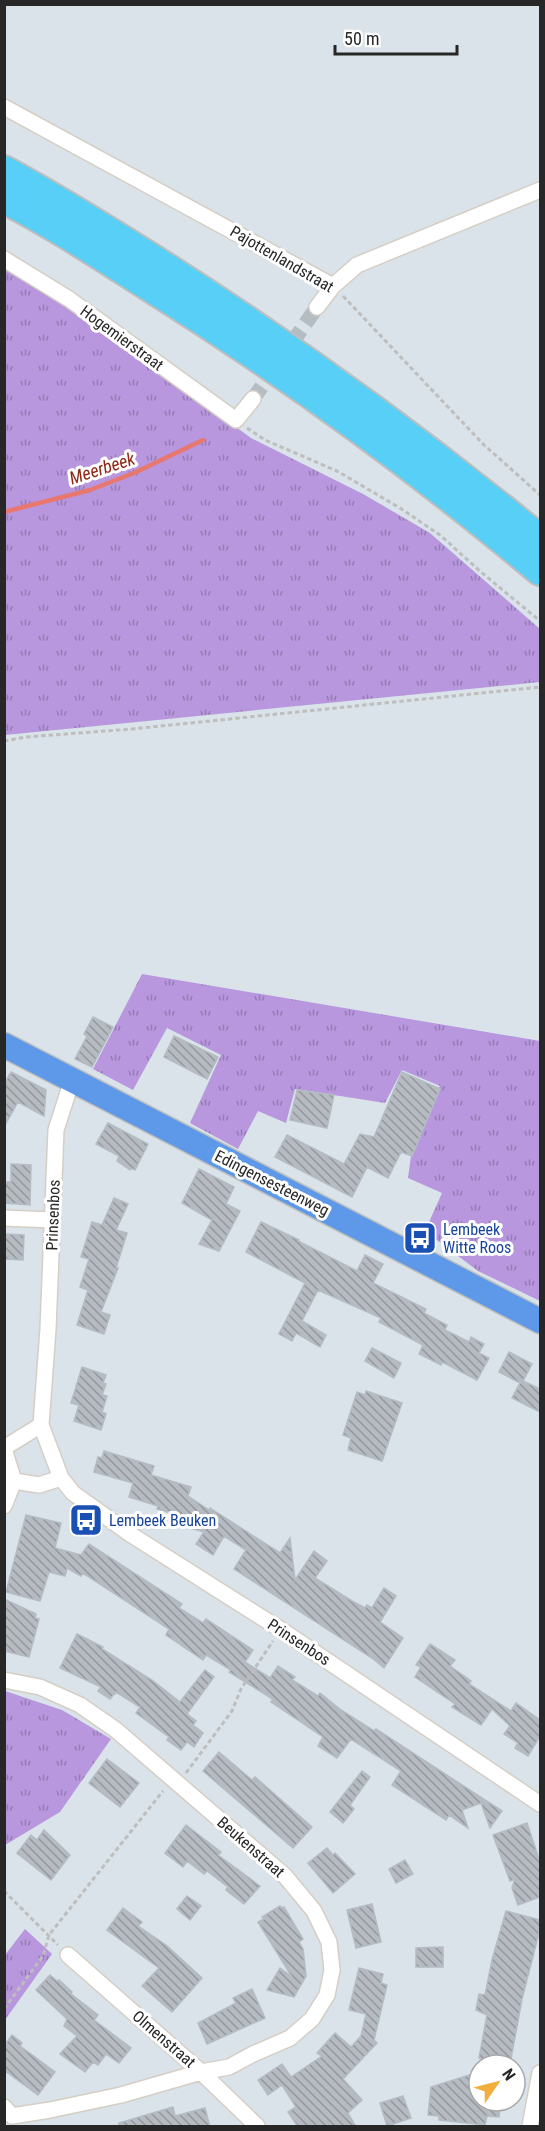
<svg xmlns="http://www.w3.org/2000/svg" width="545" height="2131" viewBox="0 0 545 2131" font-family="'Roboto Condensed',sans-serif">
<defs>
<pattern id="grass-tufts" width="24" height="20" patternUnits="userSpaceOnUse" patternTransform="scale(1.5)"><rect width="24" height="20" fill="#b897de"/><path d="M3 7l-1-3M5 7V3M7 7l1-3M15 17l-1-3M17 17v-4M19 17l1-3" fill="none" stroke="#967bb4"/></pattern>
<pattern id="building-back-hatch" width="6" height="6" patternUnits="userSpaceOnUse" patternTransform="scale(1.5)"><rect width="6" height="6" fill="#b6bbc1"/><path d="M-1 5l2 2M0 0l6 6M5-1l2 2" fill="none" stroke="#94989d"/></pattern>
</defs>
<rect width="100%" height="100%" fill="#d9e3e9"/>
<path fill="url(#grass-tufts)" d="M4,268L85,317L251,438L363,494L430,533L540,629V682L5,735Z
M142,974L540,1041V1301L478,1271L425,1231L442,1193L408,1178L411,1156L440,1086L402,1070L385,1103L295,1089L286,1123L258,1111L238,1149L190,1123L221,1055L167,1028L133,1090L93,1069Z
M5,1691L62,1710L111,1739L60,1812L5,1845Z
M25,1929L52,1954L5,2020V1955Z"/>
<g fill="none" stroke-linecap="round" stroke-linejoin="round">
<path stroke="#e8786f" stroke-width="4.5" d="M4,512L90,490L134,473L203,440"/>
</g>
<path fill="url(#building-back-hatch)" stroke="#b3bcc4" stroke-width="1.5" d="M93,1017L113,1027L92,1067L75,1059L87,1036L84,1034Z
M174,1036L218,1057L207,1079L164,1057Z
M11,1072L46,1090L44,1116L18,1102L4,1127V1084Z
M402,1072L440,1089L412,1156L401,1152L388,1178L367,1167L352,1197L275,1157L287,1135L344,1164L360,1134L374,1137Z
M297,1090L334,1095L327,1128L290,1120Z
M108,1123L148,1144L135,1170L131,1168L130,1170L117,1161L119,1156L96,1144Z
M11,1164L31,1165L30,1205L4,1203V1182H11Z
M199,1169L234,1187L226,1204L240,1211L219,1251L199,1244L212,1220L182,1203Z
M114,1198L128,1204L116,1230L127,1233L116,1268H118L101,1312L110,1315L104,1334L77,1325L88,1290L80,1287L89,1259L81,1257L92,1222L102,1225Z
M261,1222L299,1240L298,1241L357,1271L365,1255L383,1264L373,1283L426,1309L424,1313L447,1325L445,1330L469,1342L471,1337L484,1344L479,1353L489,1358L477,1380L442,1362L441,1365L419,1354L423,1345L379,1322L381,1318L318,1290L302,1321L326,1335L320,1347L296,1333L292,1341L279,1334L305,1283L246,1252Z
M4,1234L24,1235L23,1260L4,1259Z
M372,1348L401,1363L394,1378L365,1361Z
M509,1352L532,1364L523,1381L540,1389V1412L512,1398L520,1383L499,1372Z
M82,1367L106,1375L103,1383L106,1384L102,1395L107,1396L102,1412L106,1414L101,1430L74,1421L79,1405L71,1403Z
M366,1391L402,1403L382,1461L348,1450L351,1438L343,1435L357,1392L365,1395Z
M104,1451L154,1466L151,1475L191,1487L188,1496L209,1510L210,1508L280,1553L290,1538L295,1580L314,1551L327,1561L315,1578L352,1601L365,1608L367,1605L372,1608L384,1588L396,1596L380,1622L403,1638L384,1668L372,1658L234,1569L246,1550L224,1536L213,1555L196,1544L204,1532L169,1522L171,1513L157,1509L158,1506L129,1497L133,1483L94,1472L98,1457L102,1458Z
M26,1515L61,1523L55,1548L81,1555L89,1544L182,1604L179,1608L203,1623L206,1619L253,1650L245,1662L270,1678L278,1666L295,1677L292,1680L318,1696L320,1693L341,1710L374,1731L376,1729L502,1811L490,1828L481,1803L462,1810L468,1828L449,1815L446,1820L392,1785L401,1771L351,1739L337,1758L318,1746L323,1737L271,1702L273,1700L268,1696L229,1672L231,1670L206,1655L203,1660L166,1635L169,1629L83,1573L81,1576L67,1568L65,1576L49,1572L40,1601L6,1592Z
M4,1599L36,1614L35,1618L39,1619L29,1657L4,1651Z
M77,1634L103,1647L102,1649L152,1680L180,1702L205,1670L214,1677L187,1714L196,1721L193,1725L203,1733L194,1747L187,1742L181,1750L167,1740L169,1737L136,1713L140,1707L116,1692L110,1699L98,1691L101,1687L60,1668Z
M430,1644L455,1660L450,1666L471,1681L469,1684L511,1711L516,1703L540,1720V1736L528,1756L515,1748L518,1743L504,1734L510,1726L492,1709L481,1725L452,1707L455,1704L415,1677L421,1667L416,1665Z
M219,1752L252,1780L255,1777L312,1827L293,1848L203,1771Z
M107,1759L139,1783L120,1807L89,1783Z
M362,1771L370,1777L350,1805L354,1809L343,1823L330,1812Z
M527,1823L540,1862V1897L518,1905L512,1888L515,1879L510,1881L493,1835Z
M186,1825L221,1852L218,1855L260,1886L244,1904L226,1890L228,1887L207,1871L204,1874L187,1861L183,1867L165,1853Z
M44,1830L70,1855L51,1880L17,1853L31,1835L37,1840Z
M327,1848L333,1855L335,1853L355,1874L333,1893L308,1863Z
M405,1860L413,1874L396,1883L389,1869Z
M187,1896L201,1906L190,1920L177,1909Z
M372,1904L381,1942L356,1948L347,1910Z
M280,1906L282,1908L284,1907L303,1939L299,1942L303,1949L306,1976L294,1997L267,1990L280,1968L292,1977L258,1922L264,1919L262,1917Z
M123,1908L142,1922L138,1926L166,1945L202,1978L172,2012L142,1986L159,1968L107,1930Z
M506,1911L540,1920V1929L522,1999L510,2064L479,2058L487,2015L476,2010L479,1994L485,1995L492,1960Z
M443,1947V1967H416V1948Z
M359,1968L383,1974L381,1983L387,1985L374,2040L377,2043L343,2079L362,2100L348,2113L356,2127H298L288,2112L296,2107L282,2085L268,2095L258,2080L282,2064L291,2077L322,2056L317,2053L335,2033L351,2047L361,2036L366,2014L349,2010Z
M50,1975L57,1981L59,1980L72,1992L71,1994L98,2015L94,2020L131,2048L119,2063L106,2054L98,2065L93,2062L85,2072L60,2054L77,2036L64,2026L67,2019L36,1990Z
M252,1989L265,2018L207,2044L198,2023L236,2003L233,1998Z
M12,2035L22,2043L20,2046L55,2072L38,2095L4,2070V2046Z
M479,2072V2101H501L499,2117L487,2116L485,2125L439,2120V2116L428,2115L431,2087Z
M403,2096L411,2118L387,2126L380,2103Z
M173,2107L175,2116L205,2108L210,2127H119V2123Z"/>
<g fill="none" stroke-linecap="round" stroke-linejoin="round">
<path stroke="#b5bdc2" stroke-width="15" stroke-dasharray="15 8" stroke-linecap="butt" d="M253,399L317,307"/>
<defs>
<path id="street" d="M4,107L333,286
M4,259L69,299L236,420L253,399
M317,307L333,286L357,265L540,190
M72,1080L56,1130L48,1329L41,1425L61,1478L73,1493L130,1534L280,1629L540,1804
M4,1218L52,1220
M4,1448L41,1425
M4,1449L14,1481
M14,1481L39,1485L61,1478
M4,1506L14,1481
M4,1680L40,1687L80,1705L116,1730L285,1876L314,1911L329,1942L332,1970L327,1995L312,2019L290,2038L253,2054L229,2067L201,2072L121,2095L50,2110L12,2116L4,2107
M68,1955L201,2072L257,2126
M530,2126L540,2073"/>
<path id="primary" d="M4,1045L540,1321"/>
<path id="highway" d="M4,170C58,199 109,231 161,264C293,348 419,440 540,539
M4,199C54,225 101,256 148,286C285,372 416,467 540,571"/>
</defs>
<use href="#street" stroke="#d5cec4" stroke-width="18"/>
<use href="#primary" stroke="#bebebe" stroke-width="27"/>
<use href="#highway" stroke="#bebebe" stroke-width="32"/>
<path stroke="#bebebe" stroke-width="3" stroke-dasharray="4.5 3" stroke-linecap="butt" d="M343,296L484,445L540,495
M247,428L265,440L337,471L400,508L440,535L481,572L540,621
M4,741L26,737L132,729L540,687
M186,1773L232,1711L241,1689L273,1641
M4,1891L58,1945
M4,2009L43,1956L49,1935L163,1791"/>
<use href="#street" stroke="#fff" stroke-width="15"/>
<use href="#primary" stroke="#5e99e9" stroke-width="24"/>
<use href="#highway" stroke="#57cff6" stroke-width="28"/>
</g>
<defs>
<symbol id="bus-square" viewBox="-11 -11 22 22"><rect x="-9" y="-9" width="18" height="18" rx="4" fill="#1a4fb4" stroke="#fff"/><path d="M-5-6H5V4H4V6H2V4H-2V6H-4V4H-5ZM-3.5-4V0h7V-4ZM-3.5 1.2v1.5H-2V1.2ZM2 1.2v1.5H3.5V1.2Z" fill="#fff"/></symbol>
</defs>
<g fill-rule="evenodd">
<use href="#bus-square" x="401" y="1219" width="38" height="38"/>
<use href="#bus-square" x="67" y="1501" width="38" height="38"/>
</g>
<g text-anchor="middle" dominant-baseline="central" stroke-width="6" stroke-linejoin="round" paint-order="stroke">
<g font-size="16" fill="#272727" stroke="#fff">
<text transform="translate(282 259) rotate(30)">Pajottenlandstraat</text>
<text transform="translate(122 338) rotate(36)">Hogemierstraat</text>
<text transform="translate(272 1183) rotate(27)">Edingensesteenweg</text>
<text transform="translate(53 1215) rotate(-88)">Prinsenbos</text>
<text transform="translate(299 1642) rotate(33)">Prinsenbos</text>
<text transform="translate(251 1847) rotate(41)">Beukenstraat</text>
<text transform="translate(164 2039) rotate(41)">Olmenstraat</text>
</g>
<g font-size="16" fill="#164399" stroke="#fff" text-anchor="start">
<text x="443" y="1229">Lembeek<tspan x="443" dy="18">Witte Roos</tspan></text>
<text x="109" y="1520">Lembeek Beuken</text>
</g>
<g font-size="18" font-style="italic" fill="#8f2613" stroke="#fff">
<text transform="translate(102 468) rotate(-18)">Meerbeek</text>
</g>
</g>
<rect width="545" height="2131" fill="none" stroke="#272727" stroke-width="12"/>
<g transform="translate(497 2083) rotate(55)"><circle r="28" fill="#ffffff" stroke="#a9a9a9" stroke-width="1.5"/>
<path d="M0-4.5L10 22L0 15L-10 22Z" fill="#f1ae3e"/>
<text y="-9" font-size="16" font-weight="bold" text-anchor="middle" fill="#272727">N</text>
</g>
<path d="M335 45v9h122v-9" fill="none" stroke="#272727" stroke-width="3"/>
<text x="344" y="45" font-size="18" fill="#272727" stroke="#ffffff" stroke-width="4.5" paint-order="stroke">50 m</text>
</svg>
